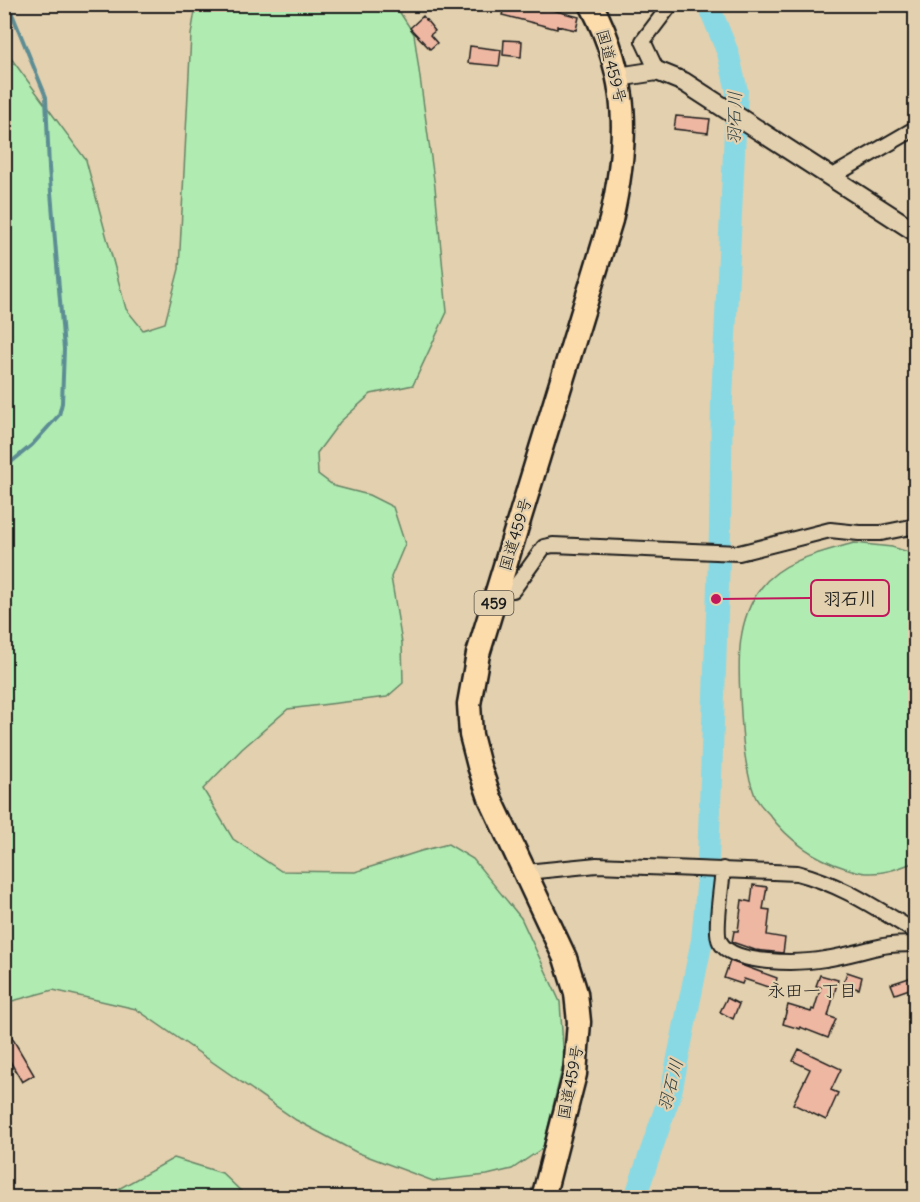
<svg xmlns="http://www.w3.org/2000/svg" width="920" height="1202" viewBox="0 0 920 1202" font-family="Delius,'Klee One',sans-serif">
<rect width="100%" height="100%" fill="#e3d0ae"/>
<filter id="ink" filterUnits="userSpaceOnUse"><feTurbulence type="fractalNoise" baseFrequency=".0167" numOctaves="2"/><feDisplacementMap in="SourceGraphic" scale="12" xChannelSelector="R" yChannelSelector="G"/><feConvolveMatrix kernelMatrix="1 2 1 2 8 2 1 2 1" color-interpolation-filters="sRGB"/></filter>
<g filter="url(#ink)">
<path fill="#b0ebb1" stroke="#668466" stroke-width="1.5" d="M196,5H395L414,34L435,187L447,312L413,385L371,394L340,422L317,453L318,474L334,486L369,495L393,507L405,544L391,577L402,643L403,683L387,697L288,709L242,749L203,789L233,839L281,871L355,872L421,851L448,844L473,859L521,918L560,1002L564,1061L543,1148L512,1169L487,1175L433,1181L356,1152L296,1120L136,1009L53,990L5,1003V50L86,160L126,309L143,330L165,323L179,269L191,35Z
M854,543L892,547L915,554V862C899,868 885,874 867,873C860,873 852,870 845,868C813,858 789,841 769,814C764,809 758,803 755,796C743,764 742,730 740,697C738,660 737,619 761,588C782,560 822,552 854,543Z
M174,1158L222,1173L247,1197H69L115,1191Z"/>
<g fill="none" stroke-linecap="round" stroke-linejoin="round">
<path stroke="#5d8d94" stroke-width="4" d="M4,468L32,445L59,415L62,403L64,349L49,168L46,97L8,4"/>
<path stroke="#89d9e4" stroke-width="22" d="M635,1198L671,1092L702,940L707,887L720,531L722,398L737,91L728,53L708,4"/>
</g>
<path fill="#eeb7a2" stroke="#1c1c1c" stroke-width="1.5" d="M505,4H522L541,10V7L579,17L576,30L557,26V29L502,15Z
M423,16L435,31L430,35L437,43L430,49L410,28Z
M504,40L522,41L521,57L503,55Z
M470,46L501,50L499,66L468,63Z
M676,116L710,119L708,133L674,129Z
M753,885L767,887L763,909L770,910L767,935L785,938L783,953L755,950L732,942L734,931H738L742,900L751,902Z
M730,961L777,978L774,989L744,979L742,984L724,978Z
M847,972L862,977L859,989L843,985Z
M820,975L838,980L828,1016L836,1019L828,1038L800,1027V1029L783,1024L788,1005L811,1012L812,1009L814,1010L821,987L816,986Z
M915,976V987L895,994L891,984Z
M727,998L739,1004L733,1019L720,1012Z
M4,1024L34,1075L22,1082L4,1051Z
M799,1049L841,1069L831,1090L838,1093L826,1120L793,1104L810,1069L793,1061Z"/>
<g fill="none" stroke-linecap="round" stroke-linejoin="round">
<defs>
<path id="minor" d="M657,71L643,41L671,4
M831,177L916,128
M497,591L513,590L544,547L553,545L739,553L830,530L859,533H881L916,526
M723,869C722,884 714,932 720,942C733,966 802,963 825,959C845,956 864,950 883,946C894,944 905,944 916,944
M526,872L597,865L797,873C841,884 877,909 916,932"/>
<path id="tertiary" d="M618,77L657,71L684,82L916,232"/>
<path id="trunk" d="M543,1198L575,1074L579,1022L576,993L565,958L490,798L479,766L471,735L469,704L478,654L611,220C629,140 630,79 591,4"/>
</defs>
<use href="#minor" stroke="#1c1c1c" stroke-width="18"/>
<use href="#tertiary" stroke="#1c1c1c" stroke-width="22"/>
<use href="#trunk" stroke="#1c1c1c" stroke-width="27"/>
<use href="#minor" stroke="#e3d0ae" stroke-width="14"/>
<use href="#tertiary" stroke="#e3d0ae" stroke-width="18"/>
<use href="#trunk" stroke="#fddcac" stroke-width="22"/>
</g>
</g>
<g text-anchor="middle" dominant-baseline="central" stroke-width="4.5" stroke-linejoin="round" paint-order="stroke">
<rect fill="#e3d0ae" stroke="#585248" stroke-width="1.5" x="474.5" y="591" width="39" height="24" rx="4.5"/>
<g font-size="15" font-weight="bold" fill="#1c1c1c">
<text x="494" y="603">459</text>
</g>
<g font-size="16" fill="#1c1c1c" stroke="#e3d0ae">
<text transform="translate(612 66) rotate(75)">国道459号</text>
<text transform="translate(515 534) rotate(-73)">国道459号</text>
<text transform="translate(570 1082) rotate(-79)">国道459号</text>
</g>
<g font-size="18" font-style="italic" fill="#324244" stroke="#e3d0ae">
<text transform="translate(734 118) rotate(-89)">羽石川</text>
<text transform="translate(670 1085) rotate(-75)">羽石川</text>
</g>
<g font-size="18" fill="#1c1c1c" stroke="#e3d0ae">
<text x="812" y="990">永田一丁目</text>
</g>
</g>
<path fill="none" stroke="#c2185b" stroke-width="2" d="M716 599L811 598"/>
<circle fill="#c2185b" stroke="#e3d0ae" stroke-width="2" cx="716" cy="599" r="6"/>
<rect fill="#e3d0ae" stroke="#c2185b" stroke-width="2" x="811" y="580" width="78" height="36" rx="6"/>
<g font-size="18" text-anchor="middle" font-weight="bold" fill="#1c1c1c">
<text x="850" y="605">羽石川</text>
</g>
<rect width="920" height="1202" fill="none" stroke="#e3d0ae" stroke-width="24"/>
<rect x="12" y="12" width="896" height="1178" fill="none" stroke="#1c1c1c" stroke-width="2" filter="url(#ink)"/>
</svg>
